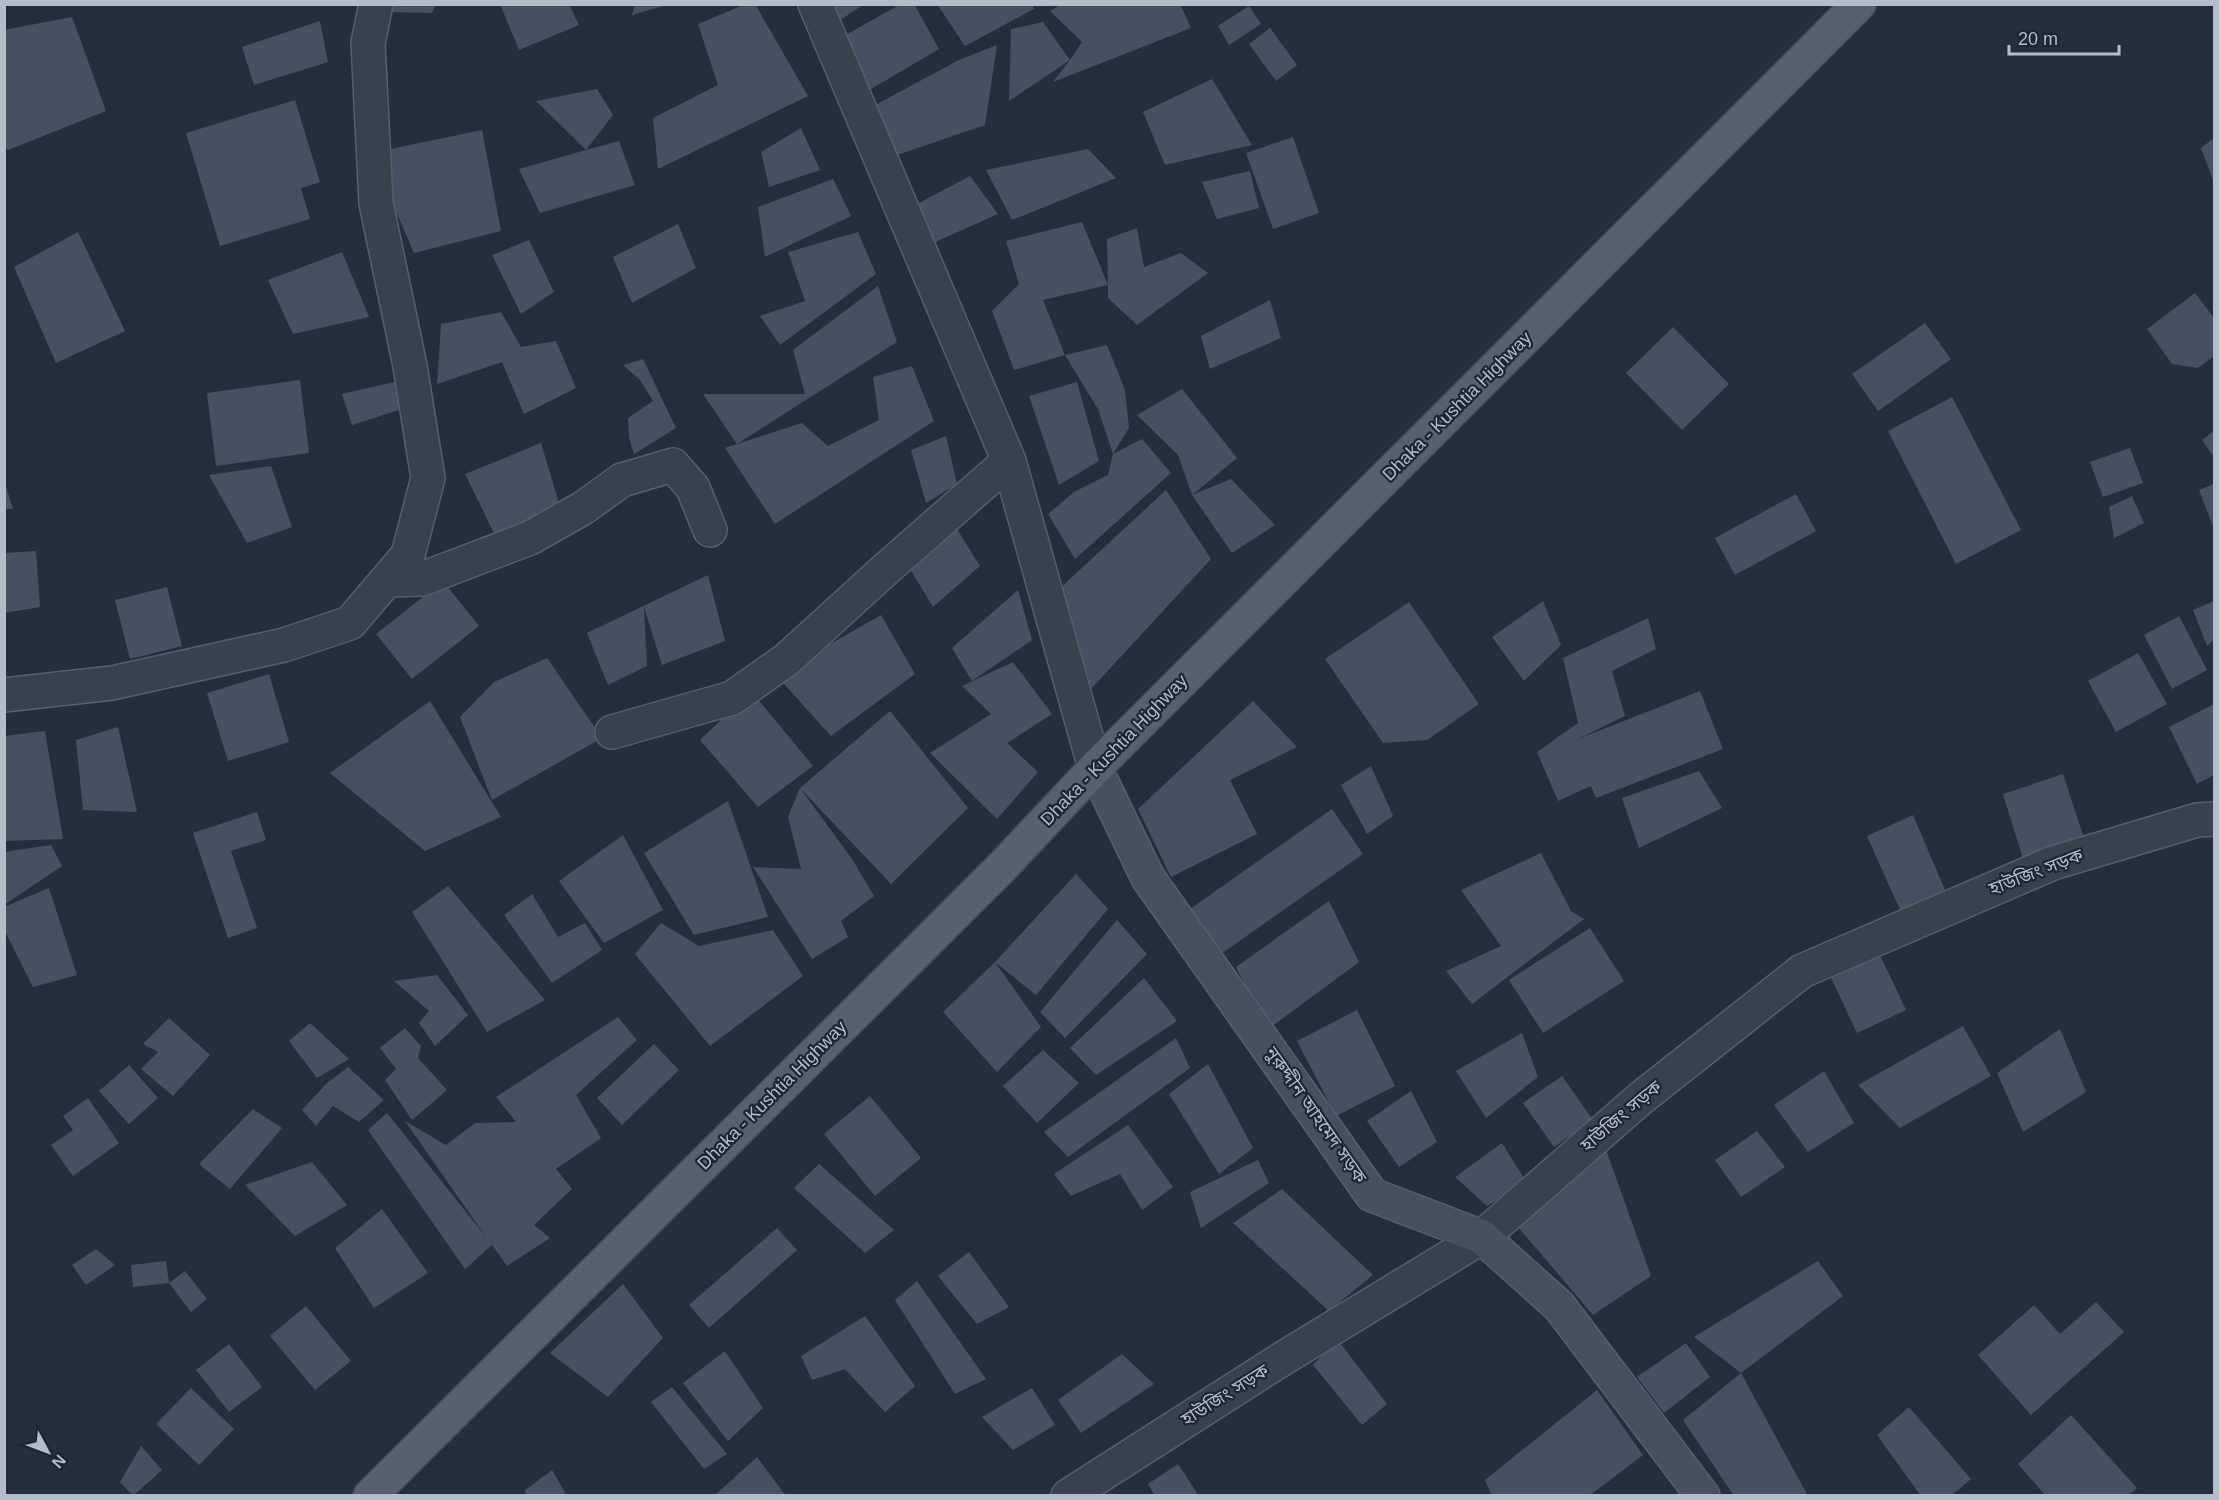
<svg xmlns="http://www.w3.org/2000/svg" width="2219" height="1500" viewBox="0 0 2219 1500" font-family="Helvetica,'Noto Sans Bengali',sans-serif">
<rect width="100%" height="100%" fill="#242f3e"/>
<path fill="#455162" d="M388,4H436L432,13L385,12Z
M500,4H569L579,25L519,50Z
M635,4H666V5L632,15Z
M746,4H755L808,96L658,169L653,118L718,85L698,24Z
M829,4H864L836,23Z
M901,4H914L939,49L866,92L842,37Z
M937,4H1032L1034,9L965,46Z
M1062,4H1180L1191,28L1053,82L1070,60L1009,101L1011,29L1043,22L1070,60L1082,42L1050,11Z
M1249,6L1261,24L1229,45L1218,26Z
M72,17L106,111L8,150L4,147V30Z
M320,21L328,62L254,85L242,47Z
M1270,28L1297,65L1276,81L1249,44Z
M997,45L985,125L894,156L877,104L959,60Z
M1212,79L1252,145L1165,165L1143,112Z
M597,89L613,115L586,150L619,141L635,185L540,213L519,169L586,150L536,101Z
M295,100L320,182L301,188L310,219L220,246L186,133Z
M801,128L820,170L769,187L761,152Z
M482,130L501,231L414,253L387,191L386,150Z
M1293,137L1319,213L1273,229L1246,153Z
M2214,138V183L2201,148Z
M1088,149L1116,178L1012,220L986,170Z
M1250,171L1259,208L1217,219L1202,182Z
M970,176L998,214L933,243L919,203Z
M833,179L851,216L765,257L758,207Z
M1082,222L1108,285L1107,239L1137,228L1144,267L1181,253L1208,273L1137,325L1108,298V285L1043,300L1065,355L1107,345L1125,390L1129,428L1113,454L1098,409L1065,355L1014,370L992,311L1019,284L1006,241Z
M678,224L696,268L632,303L613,257Z
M78,232L125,331L56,363L14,267Z
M858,232L876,274L780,345L760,316L805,301L788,252Z
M529,240L554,292L521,314L492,255Z
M342,252L369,317L293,334L268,280Z
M878,286L897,342L737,444L802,423L828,446L879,420L873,377L912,366L934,421L775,524L725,448L737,444L703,394H805L793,350Z
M2195,293L2214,318V356L2198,368L2172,364L2147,329Z
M1270,300L1281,338L1210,369L1201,336Z
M501,312L521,347L556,341L576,388L524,414L502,362L437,384L441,324Z
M1925,323L1951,359L1878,411L1852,374Z
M1673,327L1729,384L1682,430L1626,373Z
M643,359L676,428L634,454L629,438L628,418L653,401L640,380L623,365Z
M300,380L309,453L216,466L207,393Z
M398,381L402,409L352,425L342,394Z
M1077,382L1099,461L1059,485L1029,396Z
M1182,389L1237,458L1192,495L1178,455L1137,415Z
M1952,397L2021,530L1956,564L1888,431Z
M2214,431V457L2202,440Z
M946,436L957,484L926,503L911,450Z
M1142,439L1171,473L1075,559L1048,514L1074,492L1108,475L1113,454Z
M541,443L561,510L494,533L465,474Z
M2130,448L2143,483L2103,497L2090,462Z
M271,466L292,527L247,543L209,475Z
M1231,479L1275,525L1232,553L1192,495Z
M5,483L13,509H5Z
M2214,484V529L2199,490Z
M1166,490L1211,559L1091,689L1058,590Z
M1796,494L1816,531L1735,575L1715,538Z
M2132,496L2144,523L2114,538L2109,507Z
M955,526L980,566L933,607L907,564Z
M36,551L40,607L4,613V553Z
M708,575L725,641L662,665L644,607L647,666L608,685L587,633Z
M443,581L479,626L412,679L376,634Z
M167,587L182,646L130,659L115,600Z
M1018,590L1032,640L972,681L952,648Z
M1543,601L1561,645L1524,681L1492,637Z
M2214,601V639L2207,646L2193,610Z
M1409,602L1479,704L1427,740L1383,743L1325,659Z
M881,615L915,674L831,736L776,675Z
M2179,616L2207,670L2172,689L2144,635Z
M1648,618L1656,649L1612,671L1625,716L1578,739L1700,691L1723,749L1596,798L1591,786L1558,801L1537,752L1578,723L1563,658Z
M2138,653L2167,704L2116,732L2088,681Z
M547,658L602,738L492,800L460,717L494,682Z
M1013,662L1052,714L1007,743L1038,772L997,819L930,753L991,714L962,686Z
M269,674L289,742L228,761L207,693Z
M751,691L813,766L758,807L700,740Z
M430,701L501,817L425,851L330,773Z
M1253,701L1297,747L1230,780L1257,834L1171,877L1138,809Z
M2214,704V775L2197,784L2169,727Z
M890,711L968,808L891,884L800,788Z
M118,727L137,812L83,810L76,740Z
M45,731L63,839L4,841V736Z
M1371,766L1393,816L1367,834L1341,785Z
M1699,771L1722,808L1639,848L1622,798Z
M2063,774L2084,838L2023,859L2003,794Z
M800,788L852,859L874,896L841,921L848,937L812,959L753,867L801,869L788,817Z
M728,801L768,917L694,935L644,853Z
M1332,809L1363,854L1221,954L1190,909Z
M257,812L266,840L231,851L257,928L228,938L193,833Z
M1913,815L1945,890L1900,910L1867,836Z
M623,835L663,910L604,943L559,881Z
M51,845L62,866L4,905V852Z
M1541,853L1571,911L1584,919L1472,1004L1446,971L1501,946L1461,890Z
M1076,874L1108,909L1036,995L995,962Z
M448,886L545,1000L487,1032L412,912Z
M49,888L77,975L33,987L4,929V907Z
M532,894L558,937L585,923L602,950L552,983L504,915Z
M1329,901L1359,962L1267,1030L1236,967Z
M1117,920L1147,954L1065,1038L1040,1012Z
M661,923L699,946L773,930L803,976L710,1046L635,954Z
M1590,928L1624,981L1543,1033L1509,980Z
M1880,955L1906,1010L1857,1033L1831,978Z
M995,962L1041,1027L997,1072L943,1012Z
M437,975L468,1015L435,1046L419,1023L429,1011L394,981Z
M1144,978L1177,1021L1096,1075L1070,1048Z
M1357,1010L1395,1086L1336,1116L1297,1041Z
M618,1017L637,1040L576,1095L601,1138L556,1169L572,1189L534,1225L550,1238L507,1266L492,1245L465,1269L368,1130L387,1113L486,1237L405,1121L446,1145L475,1123L516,1122L496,1097Z
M169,1018L210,1055L173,1096L141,1069L158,1052L143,1044Z
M310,1023L349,1059L317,1078L289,1041Z
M1963,1026L1991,1076L1900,1128L1858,1085Z
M405,1028L421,1046L418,1058L447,1090L412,1120L385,1080L396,1069L380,1048Z
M2060,1029L2086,1092L2023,1132L1997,1073Z
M1522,1033L1538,1077L1486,1118L1456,1071Z
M1176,1038L1190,1068L1068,1157L1044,1132Z
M654,1044L679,1070L622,1125L597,1098Z
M1043,1050L1079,1083L1037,1123L1003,1086Z
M1208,1064L1253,1148L1219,1174L1169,1094Z
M129,1065L158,1098L129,1124L99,1091Z
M348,1067L384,1100L359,1122L333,1106L316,1126L302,1110L327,1083Z
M1824,1071L1854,1123L1808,1152L1774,1105Z
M1562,1076L1593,1120L1554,1147L1523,1103Z
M1411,1091L1437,1142L1399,1167L1367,1121Z
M870,1096L921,1158L875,1196L824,1134Z
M88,1098L119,1143L73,1176L51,1145L73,1130L63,1116Z
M253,1109L282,1128L230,1189L199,1164Z
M1128,1125L1173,1187L1142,1210L1120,1174L1071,1196L1054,1174Z
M1757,1131L1785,1167L1741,1197L1715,1160Z
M1502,1143L1527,1183L1487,1206L1455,1177Z
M1605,1147L1651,1276L1593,1315L1519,1228Z
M1258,1160L1269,1183L1201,1228L1190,1192Z
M312,1162L347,1205L295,1236L245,1185Z
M819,1164L894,1230L865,1253L794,1188Z
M1282,1189L1373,1275L1329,1311L1233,1223Z
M382,1209L428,1273L374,1308L335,1248Z
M777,1228L797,1250L709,1328L689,1305Z
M96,1249L115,1265L86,1285L72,1265Z
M969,1252L1009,1307L977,1324L938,1276Z
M166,1261L169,1283L133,1287L131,1265Z
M1818,1261L1843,1296L1741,1373L1694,1337Z
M185,1271L207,1299L191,1312L169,1283Z
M917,1281L986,1379L955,1394L895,1300Z
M623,1284L663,1338L608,1397L550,1353Z
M2096,1302L2124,1332L2031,1415L1978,1355L2034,1305L2060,1334Z
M306,1306L351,1361L315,1390L270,1336Z
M865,1316L915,1386L885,1412L845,1369L812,1380L801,1356Z
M1337,1339L1387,1404L1362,1425L1313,1365Z
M1686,1343L1710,1377L1664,1413L1637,1377Z
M229,1344L262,1387L229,1412L196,1370Z
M725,1351L763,1408L728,1441L683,1383Z
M1122,1354L1154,1384L1081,1433L1058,1400Z
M1741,1373L1808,1496H1734L1683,1420Z
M672,1387L727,1454L704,1469L651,1402Z
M191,1388L234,1429L199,1465L156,1424Z
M1032,1388L1055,1425L1013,1450L982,1417Z
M1597,1390L1643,1455L1589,1496H1492L1485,1480Z
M1909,1407L1971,1479L1951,1496H1921L1877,1435Z
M2071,1415L2137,1488L2128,1496H2046L2018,1464Z
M141,1446L162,1470L133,1496L120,1482Z
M757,1457L786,1496H714Z
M1178,1464L1199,1496H1155L1148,1484Z
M552,1470L567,1496H528L524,1491Z"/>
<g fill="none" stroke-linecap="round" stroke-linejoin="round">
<defs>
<path id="minor" d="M815,4L1009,461L1095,768
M387,580L422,579L530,538L583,508L622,480L673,465L693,488L710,530
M4,695L112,683L284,645L350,623L408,555L428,478L410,366L376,203L368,43L376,4
M612,732L732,698L786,660L887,568L1009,461
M1068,1496L1282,1359L1482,1237L1641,1098L1802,971L2053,863L2197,820L2214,819"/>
<path id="secondary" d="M1095,768L1148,878L1372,1195L1482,1237L1559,1306L1703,1496"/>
<path id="primary" d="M370,1496L1002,867L1095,768L1859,4"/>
</defs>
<use href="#minor" stroke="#565f6c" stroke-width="36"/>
<use href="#secondary" stroke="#565f6c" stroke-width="36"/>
<use href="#primary" stroke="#414a57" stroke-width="36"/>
<use href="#minor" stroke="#38414e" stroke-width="33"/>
<use href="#secondary" stroke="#465061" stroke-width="33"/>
<use href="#primary" stroke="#56606e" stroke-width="33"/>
</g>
<g text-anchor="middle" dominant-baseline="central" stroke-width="4.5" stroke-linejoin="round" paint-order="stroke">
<g font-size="18" fill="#b4bcc9" stroke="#1d2633">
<text transform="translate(1457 406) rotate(-45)">Dhaka - Kushtia Highway</text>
<text transform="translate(1114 750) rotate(-46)">Dhaka - Kushtia Highway</text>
<text transform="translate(2036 872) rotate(-21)">হাউজিং সড়ক</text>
<text transform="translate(772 1095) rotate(-45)">Dhaka - Kushtia Highway</text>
<text transform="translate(1316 1115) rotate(55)">নুরুদ্দীন আহমেদ সড়ক</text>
<text transform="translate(1621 1116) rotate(-40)">হাউজিং সড়ক</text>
<text transform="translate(1225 1395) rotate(-32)">হাউজিং সড়ক</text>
</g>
</g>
<rect width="2219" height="1500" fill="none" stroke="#b4bcc9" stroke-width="12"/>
<g transform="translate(48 1452) rotate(131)" stroke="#1d2633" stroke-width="4.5" paint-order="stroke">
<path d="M0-4.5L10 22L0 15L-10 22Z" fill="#b4bcc9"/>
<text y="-9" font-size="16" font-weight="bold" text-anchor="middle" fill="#b4bcc9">N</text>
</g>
<path d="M2009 45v9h110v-9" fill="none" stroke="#b4bcc9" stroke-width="3"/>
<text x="2018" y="45" font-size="18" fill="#b4bcc9" stroke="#1d2633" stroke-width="4.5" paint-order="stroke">20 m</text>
</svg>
